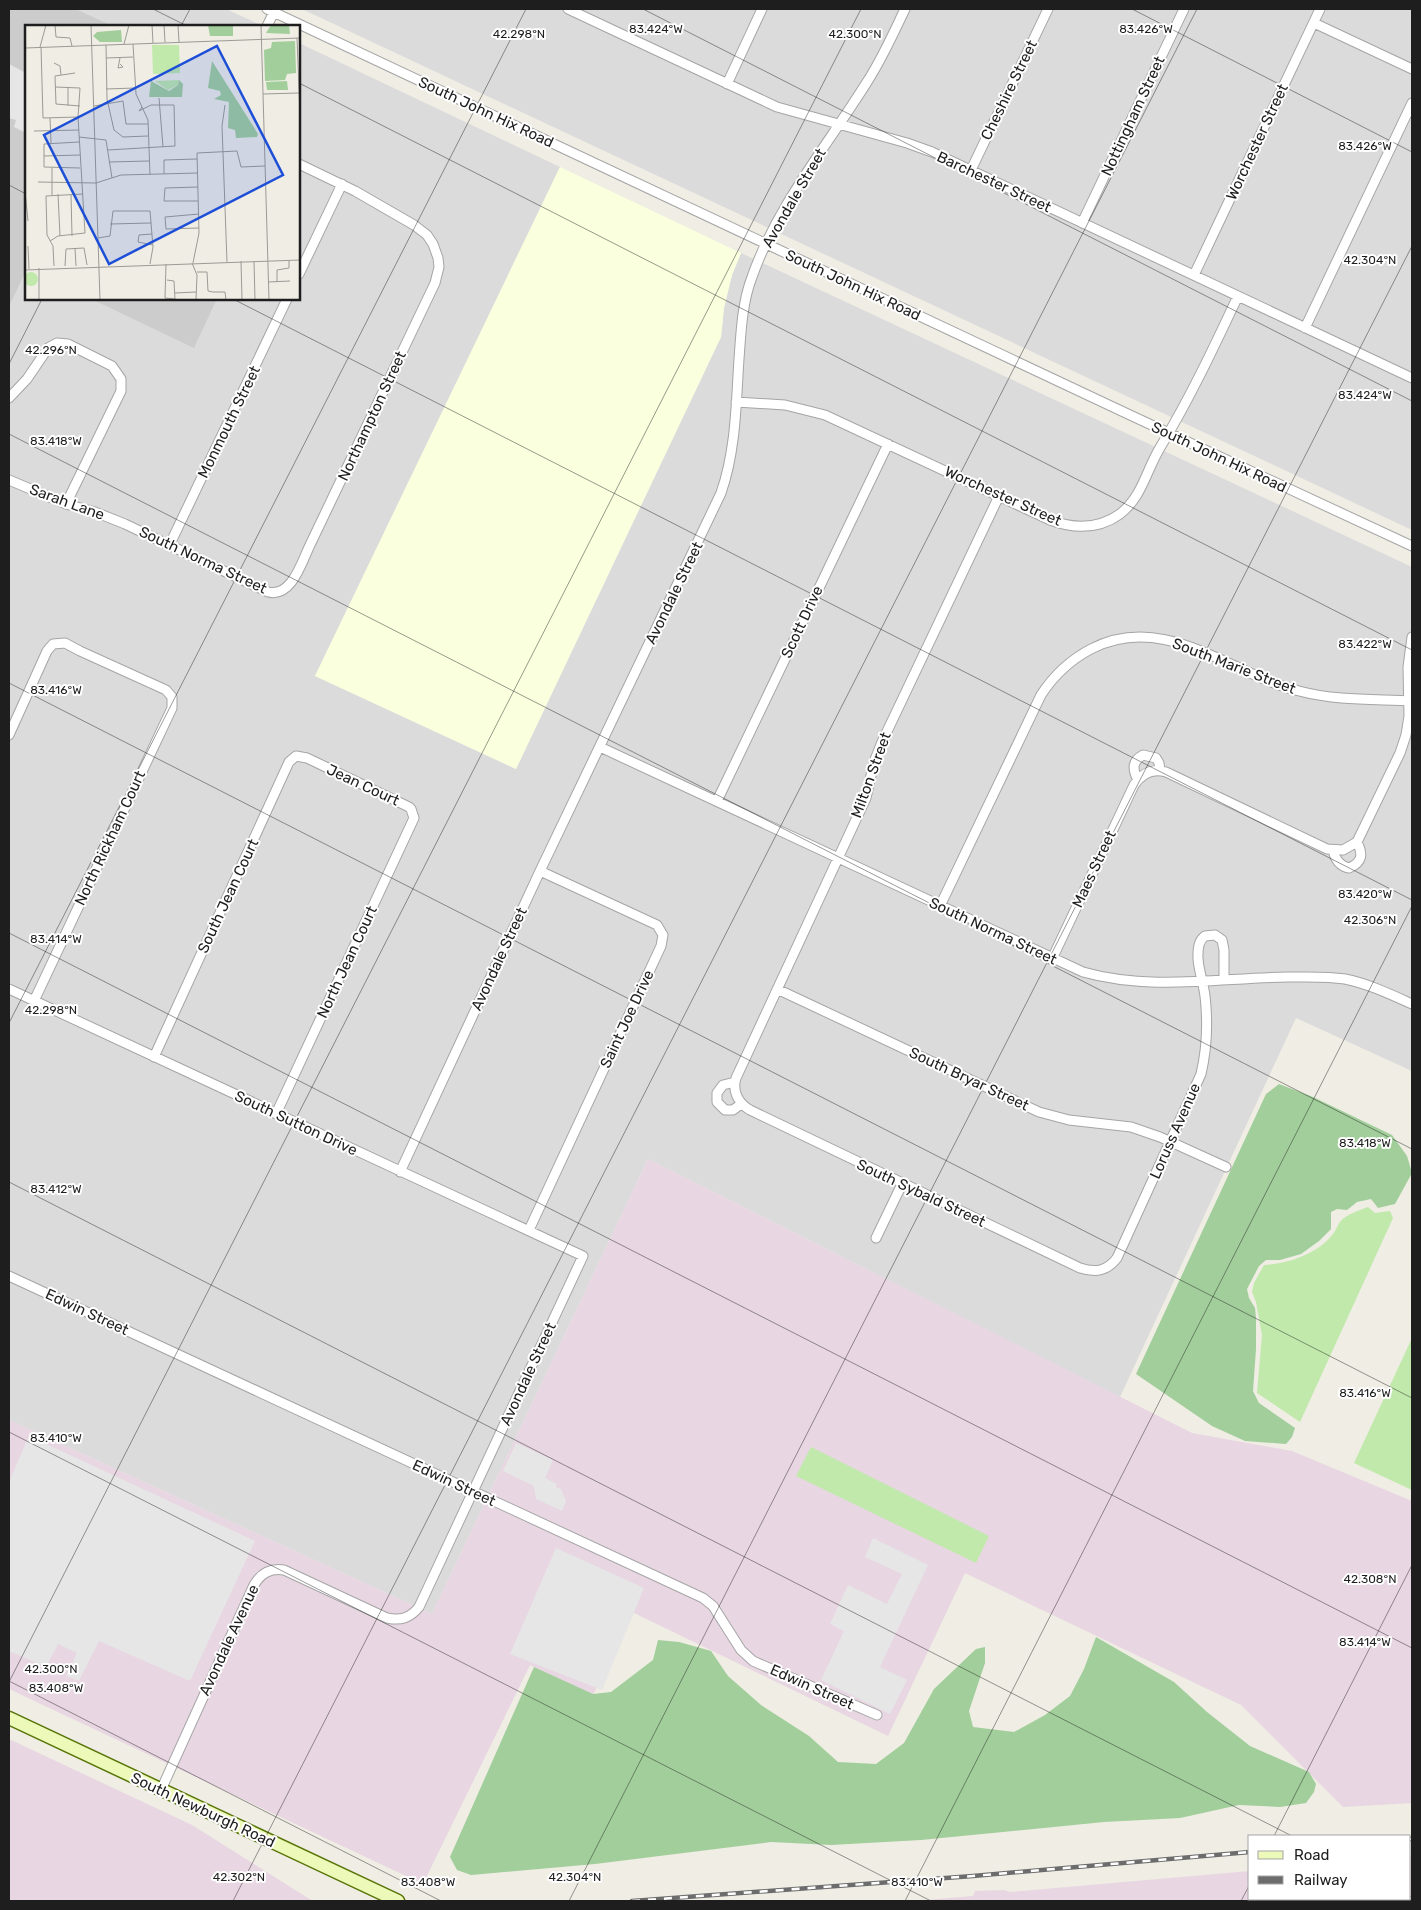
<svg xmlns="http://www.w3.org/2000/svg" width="1421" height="1910" viewBox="0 0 1421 1910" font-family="Rubik,sans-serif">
<rect width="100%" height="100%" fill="#efede4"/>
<path fill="#dcdbdb" d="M76,9H226L263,26H113Z
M302,9H1412V530Z
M299,43L560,167L315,676L516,769L721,337L724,308L732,275L741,253L1412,567V1071L1296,1018L1120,1397L648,1159L432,1614L9,1420V307L26,271V299H91L194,347L217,299H299Z"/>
<path fill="#e8d6e2" d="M648,1159L1192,1433L1292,1451L1412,1501V1803L1343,1807L1241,1705L965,1573L888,1736L634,1613L593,1695L530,1665L423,1884L9,1689V1420L432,1614Z
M9,1739L192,1825L311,1900L9,1901Z
M1410,1856H1412V1901H914L973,1896L975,1891L1004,1890L1010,1892L1250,1871V1899H1410Z"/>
<path fill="#faffde" d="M560,167L741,253L732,275L724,308L721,337L516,769L315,676Z"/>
<path fill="#ccc" d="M9,9H76L113,26H26V271L9,307Z
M91,299H217L194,348Z"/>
<path fill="#c0e9ab" d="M1368,1207L1375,1213L1390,1211L1393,1218L1300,1422L1257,1393L1262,1335L1256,1302L1252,1292L1254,1283L1264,1265C1287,1264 1318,1254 1333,1234C1337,1229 1338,1222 1344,1218C1351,1213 1360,1210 1368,1207Z
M1412,1338V1490L1354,1463Z
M811,1447L989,1536L976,1563L796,1476Z"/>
<path fill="#a1ce9a" d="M1279,1084L1313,1097L1392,1135L1407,1156L1412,1173L1395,1204L1378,1208L1371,1199L1357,1202L1347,1210L1337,1209L1331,1212V1229L1319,1241L1301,1254L1280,1260H1266L1259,1266L1247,1289L1249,1298L1255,1308L1256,1318V1349L1253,1391L1259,1403L1295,1428L1292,1437L1286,1444L1245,1441L1212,1426L1136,1374L1266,1094Z
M1096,1637L1174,1682L1207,1712L1250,1746L1309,1772L1316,1784L1314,1792L1306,1803L1280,1807L1239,1805L1180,1818L1104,1822L921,1840L831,1845L771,1842L595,1864L471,1875L457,1870L450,1857L534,1667L593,1694L611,1692L653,1660L658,1640L679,1642L711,1651L728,1676L761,1705L809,1736L838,1762L876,1764L904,1743L934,1689L976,1649L985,1647V1663L969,1711L973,1727L1014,1732L1045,1715L1070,1696L1084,1669Z"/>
<path fill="#e6e6e6" d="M9,64L26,73V133L14,127L16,120L9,118Z
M29,1436L255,1541L190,1681L99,1641L79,1681L66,1676L77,1653L58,1644L46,1667L9,1651V1482Z
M516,1443L553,1460L545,1478L557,1484L556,1487L561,1489L566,1501L562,1511L536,1499L534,1487L532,1485L503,1471Z
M873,1538L928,1565L880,1667L907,1680L890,1714L821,1680L844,1631L830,1624L848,1585L887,1604L902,1574L865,1557Z
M556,1548L644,1588L602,1690L510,1654Z"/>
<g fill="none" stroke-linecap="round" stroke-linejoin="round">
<defs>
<path id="minor" d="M267,9L1130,415L1412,546
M568,9L777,107L907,143L932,152L1412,378
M1314,23L1412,69
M267,26L274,12
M727,84L762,9
M971,170L1048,9
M1082,223L1184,9
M299,274L342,184
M1194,275L1320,9
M1305,328L1412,103
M9,398L27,379L48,348L57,343L68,344L112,366L121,379V391L66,504
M736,402L785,405L825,415L1050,520C1074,529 1099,529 1120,514C1143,496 1146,470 1161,446C1190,398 1214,347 1238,296
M9,480L66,504L95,512L125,524L268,592C292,598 302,561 310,545L435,283L439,267L438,258L433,244L427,235L414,225L355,191L299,164
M999,496L882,742L874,762L866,798L736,1078C732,1091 738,1103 750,1110L1080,1268C1096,1273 1107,1271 1117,1258L1201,1074C1207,1048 1208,1022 1205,996C1203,979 1195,962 1199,945C1200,941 1202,938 1205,936L1215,935L1222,940L1224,950V979
M170,544L287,299
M9,735L47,651L53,644L65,643L80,651L166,690L172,697V708L34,1001
M600,747L1083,972C1150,991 1220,978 1288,977C1307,977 1326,976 1345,979C1369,984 1390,994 1412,1004
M1138,780C1132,769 1132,761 1143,755L1156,758L1159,763L1160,771
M717,801L888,444
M1333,850C1335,859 1339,866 1349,868C1363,862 1363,854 1357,842
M940,906L1041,695C1054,675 1070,660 1091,649C1165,611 1230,674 1299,691C1337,701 1374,699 1412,701
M1052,959L1134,785C1142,773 1153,768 1166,772L1327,849L1343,850L1357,842L1400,753L1406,735L1409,716L1408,667L1412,637
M9,989L583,1256L419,1607C410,1618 401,1621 387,1618L284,1570C270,1568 261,1573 254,1585L161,1790
M777,989L1039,1112L1069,1120L1131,1127L1160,1137L1226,1167
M154,1057L289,762L296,756L307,758L409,807L411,809L414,818L276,1114
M735,1082L723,1085L717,1093V1102L725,1110H733L741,1104
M400,1172L540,871L721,493C736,450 736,404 739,359C741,332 742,303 752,277C777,206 827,146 867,82C882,59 893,34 905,9
M529,1230L661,946L663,935L657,925L540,871
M876,1238L902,1184
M9,1276L703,1598L713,1606L741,1650L753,1661L877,1715"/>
<path id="secondary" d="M9,1718L398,1901"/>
</defs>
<use href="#minor" stroke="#a5a5a5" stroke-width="11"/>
<use href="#secondary" stroke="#587406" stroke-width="15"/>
<use href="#minor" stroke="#fff" stroke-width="9"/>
<use href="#secondary" stroke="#ecf9b9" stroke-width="12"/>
<defs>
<path id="rail" d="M1410,1839H1412
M632,1901L973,1876L1250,1852"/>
</defs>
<use href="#rail" stroke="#6c6c6c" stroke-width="4.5"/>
<use href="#rail" stroke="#fff" stroke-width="2.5" stroke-dasharray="8" stroke-linecap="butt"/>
</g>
<path fill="none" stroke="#1e1e1e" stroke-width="1" stroke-opacity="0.45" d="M153,9L187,26M643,9L1412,401M1132,9L1412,152M181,26L190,9M299,83L1412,650M9,185L26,194M233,299L1412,900M9,364L42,299M9,434L1412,1149M9,683L1412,1398M9,933L1412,1648M9,1023L526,9M9,1182L1292,1836M9,1432L931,1901M9,1681L441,1901M9,1682L861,9M1274,1836L1412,1565M1410,1896L1412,1897M233,1901L1197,9M569,1901L1412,246M905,1901L1412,906M1241,1901L1250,1884"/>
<g text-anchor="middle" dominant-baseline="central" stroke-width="4" stroke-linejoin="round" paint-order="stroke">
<g font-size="15" fill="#1e1e1e" stroke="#fff">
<text transform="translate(1009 90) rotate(-64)">Cheshire Street</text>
<text transform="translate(486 112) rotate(25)">South John Hix Road</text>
<text transform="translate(1133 116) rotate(-65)">Nottingham Street</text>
<text transform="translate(1257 142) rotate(-65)">Worchester Street</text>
<text transform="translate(994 182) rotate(25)">Barchester Street</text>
<text transform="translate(794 198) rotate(-60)">Avondale Street</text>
<text transform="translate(853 285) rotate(25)">South John Hix Road</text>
<text transform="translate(372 416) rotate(-65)">Northampton Street</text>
<text transform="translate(229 422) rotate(-64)">Monmouth Street</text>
<text transform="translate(1219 457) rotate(25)">South John Hix Road</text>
<text transform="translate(1003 496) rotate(24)">Worchester Street</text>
<text transform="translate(67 502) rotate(20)">Sarah Lane</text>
<text transform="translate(203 560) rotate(25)">South Norma Street</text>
<text transform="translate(674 593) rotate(-64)">Avondale Street</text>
<text transform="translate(802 622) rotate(-65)">Scott Drive</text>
<text transform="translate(1234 666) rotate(21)">South Marie Street</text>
<text transform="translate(871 775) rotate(-70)">Milton Street</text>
<text transform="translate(363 785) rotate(25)">Jean Court</text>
<text transform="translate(110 838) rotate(-65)">North Rickham Court</text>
<text transform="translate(1094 869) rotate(-65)">Maes Street</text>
<text transform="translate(228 896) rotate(-65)">South Jean Court</text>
<text transform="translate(993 931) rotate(25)">South Norma Street</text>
<text transform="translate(499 959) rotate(-65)">Avondale Street</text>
<text transform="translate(347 962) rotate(-65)">North Jean Court</text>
<text transform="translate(627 1019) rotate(-65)">Saint Joe Drive</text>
<text transform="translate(969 1079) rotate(25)">South Bryar Street</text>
<text transform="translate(296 1123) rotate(25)">South Sutton Drive</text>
<text transform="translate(1175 1131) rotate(-66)">Loruss Avenue</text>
<text transform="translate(921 1193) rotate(25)">South Sybald Street</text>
<text transform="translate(87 1312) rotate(25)">Edwin Street</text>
<text transform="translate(528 1374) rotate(-65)">Avondale Street</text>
<text transform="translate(454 1483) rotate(25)">Edwin Street</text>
<text transform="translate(229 1640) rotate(-65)">Avondale Avenue</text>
<text transform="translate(812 1687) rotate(24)">Edwin Street</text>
<text transform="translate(203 1810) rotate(25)">South Newburgh Road</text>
</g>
</g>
<g transform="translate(25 25)">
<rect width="275" height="275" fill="#efede4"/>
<path d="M127,20H154L155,48L128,49ZM154,55L153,60L143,65L130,56ZM-1 254a7 7 0 1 1 14 0a7 7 0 1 1-14 0Z" fill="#c0e9ab"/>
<path d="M183,0H208V11H185ZM246,0H264L265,9L241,8ZM96,5L97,17H75L68,11L72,7ZM270,16L271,48L262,49L260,55L240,56L239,25L246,23L247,17ZM187,36L233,109L232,112L211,113L210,105L203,103L204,77L189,74L196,70L195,66L183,63ZM154,55L158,59L157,72H124L126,56L144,66L153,60ZM262,56L263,65H242L241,57Z" fill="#a1ce9a"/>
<path fill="none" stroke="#9b9a95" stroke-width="1" d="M30,0L31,12L45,13L47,21M66,0L75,275M127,0L128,18M139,0L140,17M153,0L154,17M236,0L244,275M272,13L275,90M99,19L104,0M108,19L111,69L123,95L125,150M81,20L82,74L89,105L98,112L123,111M15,22L21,0M16,22L18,93L53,92M0,23L275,13M81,33L108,32M95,33L93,43L98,42L95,39M29,38L35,41L36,50M50,48L30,51L31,79L55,81M43,62V81M81,64L110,63M238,69L274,68M134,73L138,122M200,80L197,101L202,237M69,81L98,76L101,99H123M25,93L26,118M9,106L54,105M54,112L81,115L87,153M54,117L19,119V142L55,143M83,125L150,121L149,80H126L114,86L117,82M19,131L55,130M84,137L124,136M27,143V170M139,149V135L172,134M13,157L71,158L96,150L173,148M173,162L140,163L139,176H173M0,166L3,196M33,169L35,211M46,169L47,211M174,189L140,192L141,204L174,203M85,199L126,198M127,209L114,210L113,217L128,220M73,213L85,211L88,186H125L128,222L125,239M25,216L33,211L60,208L53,92L55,63L30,62M3,221L4,244M50,223L51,241M216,236L217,275M229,236L230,275M167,238L172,250L171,275M168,238L174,208L172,128L212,126L216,142L240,141M141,239L140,273L150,274M29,241L28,221L22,210L21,171L58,169M40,241L41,224L59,223L62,240M14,243V275M0,245L275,235M172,247H182L183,266L188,267M142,255L149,256L150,275M243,257L265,256M252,257V245L264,243V235M188,267H200L201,275M150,268L171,267"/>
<path fill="#1d4ed8" fill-opacity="0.15" stroke="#1d4ed8" stroke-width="2.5" d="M192,21L258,150L84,239L19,110Z"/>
<rect width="275" height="275" fill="none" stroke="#1e1e1e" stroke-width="2.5"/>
</g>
<g font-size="12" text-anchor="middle" fill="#1e1e1e" stroke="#fff" stroke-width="4" stroke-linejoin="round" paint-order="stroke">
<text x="656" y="33">83.424°W</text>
<text x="1146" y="33">83.426°W</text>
<text x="519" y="38">42.298°N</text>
<text x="855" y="38">42.300°N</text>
<text x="1365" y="150">83.426°W</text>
<text x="1370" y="264">42.304°N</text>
<text x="51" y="354">42.296°N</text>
<text x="1365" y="399">83.424°W</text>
<text x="56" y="445">83.418°W</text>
<text x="1365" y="648">83.422°W</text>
<text x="56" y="694">83.416°W</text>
<text x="1365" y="898">83.420°W</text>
<text x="1370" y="924">42.306°N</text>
<text x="56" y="943">83.414°W</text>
<text x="51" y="1014">42.298°N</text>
<text x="1365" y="1147">83.418°W</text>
<text x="56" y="1193">83.412°W</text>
<text x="1365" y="1397">83.416°W</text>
<text x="56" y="1442">83.410°W</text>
<text x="1370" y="1583">42.308°N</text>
<text x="1365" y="1646">83.414°W</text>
<text x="51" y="1673">42.300°N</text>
<text x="56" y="1692">83.408°W</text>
<text x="239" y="1881">42.302°N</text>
<text x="575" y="1881">42.304°N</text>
<text x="428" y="1886">83.408°W</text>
<text x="917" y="1886">83.410°W</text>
</g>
<rect width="1421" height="1910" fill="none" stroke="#1e1e1e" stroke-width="20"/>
<rect x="1248" y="1835" width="162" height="65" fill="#ffffff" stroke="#a5a5a5"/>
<rect x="1258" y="1851" width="25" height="8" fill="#ecf9b9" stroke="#a5a5a5"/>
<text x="1294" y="1860" font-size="15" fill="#1e1e1e">Road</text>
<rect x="1258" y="1876" width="25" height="8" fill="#6c6c6c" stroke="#a5a5a5"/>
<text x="1294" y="1885" font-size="15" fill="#1e1e1e">Railway</text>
</svg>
